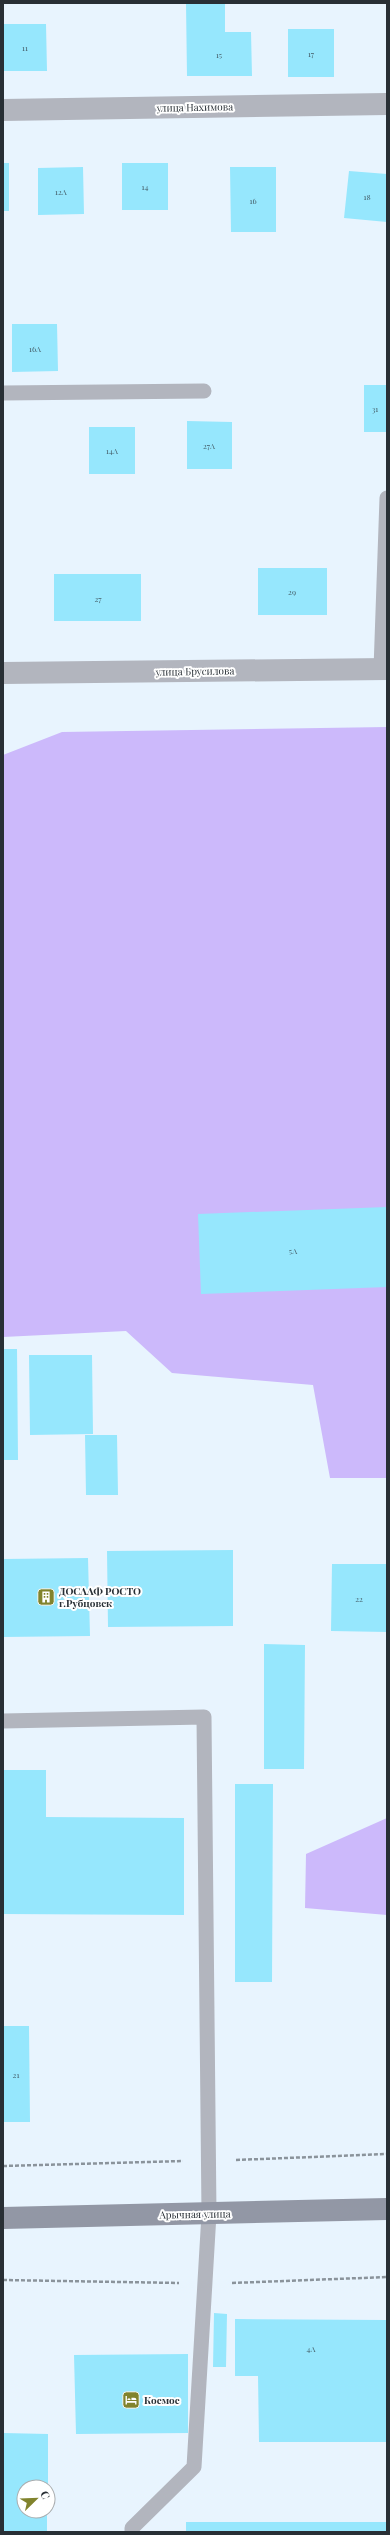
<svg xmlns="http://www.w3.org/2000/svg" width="390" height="2535" viewBox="0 0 390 2535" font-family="'Playfair Display',serif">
<rect width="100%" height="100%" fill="#e8f4fe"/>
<path fill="#ccb9fb" d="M387,727V1478H330L313,1385L172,1373L126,1331L3,1337V755L62,732Z
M387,1818V1915L305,1908L306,1854Z"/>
<path fill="#96e7fd" d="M186,3H225V32H251L252,76H187Z
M3,24H46L47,71H3Z
M288,29H334V77H288Z
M3,163H9V211H3Z
M122,163H168V210H122Z
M83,167L84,214L38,215V168Z
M230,167H276V232H231Z
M349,171L387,174V222L344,218Z
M12,324H57L58,371L12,372Z
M364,385H387V432H364Z
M187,421L232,422V469H187Z
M89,427H135V474H89Z
M258,568H327V615H258Z
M54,574H141V621H54Z
M387,1207V1287L201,1294L198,1214Z
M3,1349H17L18,1460H3Z
M29,1355H92L93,1434L30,1435Z
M85,1435H117L118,1495H86Z
M233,1550V1626L108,1627L107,1551Z
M88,1558L90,1636L3,1637V1559Z
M332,1564H387V1632L331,1631Z
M264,1644L305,1645L304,1769H264Z
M3,1770H46V1817L184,1818V1915L3,1914Z
M235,1784H273L272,1982H235Z
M3,2026H29L30,2122H3Z
M214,2313L227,2314L226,2367H213Z
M235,2319L387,2320V2442H259L258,2376H235Z
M188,2354V2433L76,2434L74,2355Z
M3,2433L48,2434V2487H24V2511H47V2532H3Z
M186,2522H387V2532H186Z"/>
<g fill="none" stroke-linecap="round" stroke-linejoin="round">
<path stroke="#8a939b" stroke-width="2.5" stroke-dasharray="4 2" stroke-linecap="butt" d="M236,2160L387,2154
M3,2166L183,2161
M3,2280L179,2283
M232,2283L387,2277"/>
<path stroke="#b2b5be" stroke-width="15" d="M3,393L204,391
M381,669L387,498
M3,1721L204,1717L209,2214L194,2467L132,2528V2532"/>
<path stroke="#b2b5be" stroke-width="22" d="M3,110L387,104
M3,673L387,669"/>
<path stroke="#9297a5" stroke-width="22" d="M3,2218L387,2209"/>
</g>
<defs>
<symbol id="building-square" viewBox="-11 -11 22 22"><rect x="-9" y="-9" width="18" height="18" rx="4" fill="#81832d" stroke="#fff"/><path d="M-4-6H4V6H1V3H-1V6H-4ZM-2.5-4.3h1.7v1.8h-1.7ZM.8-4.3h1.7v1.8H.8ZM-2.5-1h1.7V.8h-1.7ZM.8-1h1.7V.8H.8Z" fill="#fff"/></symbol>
<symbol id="hotel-square" viewBox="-11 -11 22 22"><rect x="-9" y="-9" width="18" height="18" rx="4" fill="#81832d" stroke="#fff"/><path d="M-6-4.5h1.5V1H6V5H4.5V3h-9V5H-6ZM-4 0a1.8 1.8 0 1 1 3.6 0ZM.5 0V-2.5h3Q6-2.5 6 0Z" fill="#fff"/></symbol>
</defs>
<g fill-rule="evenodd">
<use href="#building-square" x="36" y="1587" width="20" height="20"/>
<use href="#hotel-square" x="121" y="2390" width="20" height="20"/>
</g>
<g text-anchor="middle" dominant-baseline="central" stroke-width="4" stroke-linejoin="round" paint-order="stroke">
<g font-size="8" fill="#445d67">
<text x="25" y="47">11</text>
<text x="311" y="53">17</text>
<text x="219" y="54">15</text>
<text x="145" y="186">14</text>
<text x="61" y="191">12А</text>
<text x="367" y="196">18</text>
<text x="253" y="200">16</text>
<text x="35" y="348">16А</text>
<text x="375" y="408">31</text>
<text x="209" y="445">27А</text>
<text x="112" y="450">14А</text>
<text x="292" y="591">29</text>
<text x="98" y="598">27</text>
<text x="293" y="1250">5А</text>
<text x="359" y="1598">22</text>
<text x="16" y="2074">21</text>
<text x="311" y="2348">4А</text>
</g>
<g font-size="10" fill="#282f35" stroke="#fff">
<text transform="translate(195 107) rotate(-1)">улица Нахимова</text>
<text transform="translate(195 671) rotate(-1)">улица Брусилова</text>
<text transform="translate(195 2214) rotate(-1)">Арычная улица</text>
</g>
<g font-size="10" font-weight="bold" fill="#282f35" stroke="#fff" text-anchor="start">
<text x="59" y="1591">ДОСААФ РОСТО<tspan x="59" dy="12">г.Рубцовск</tspan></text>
<text x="144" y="2400">Космос</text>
</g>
</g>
<rect width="390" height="2535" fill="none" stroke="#282f35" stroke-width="8"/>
<g transform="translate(36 2499) rotate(67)"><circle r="19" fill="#ffffff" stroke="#a9acae"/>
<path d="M0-3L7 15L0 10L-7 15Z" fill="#81832d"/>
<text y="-6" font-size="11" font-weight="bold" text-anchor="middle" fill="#282f35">С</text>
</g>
</svg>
